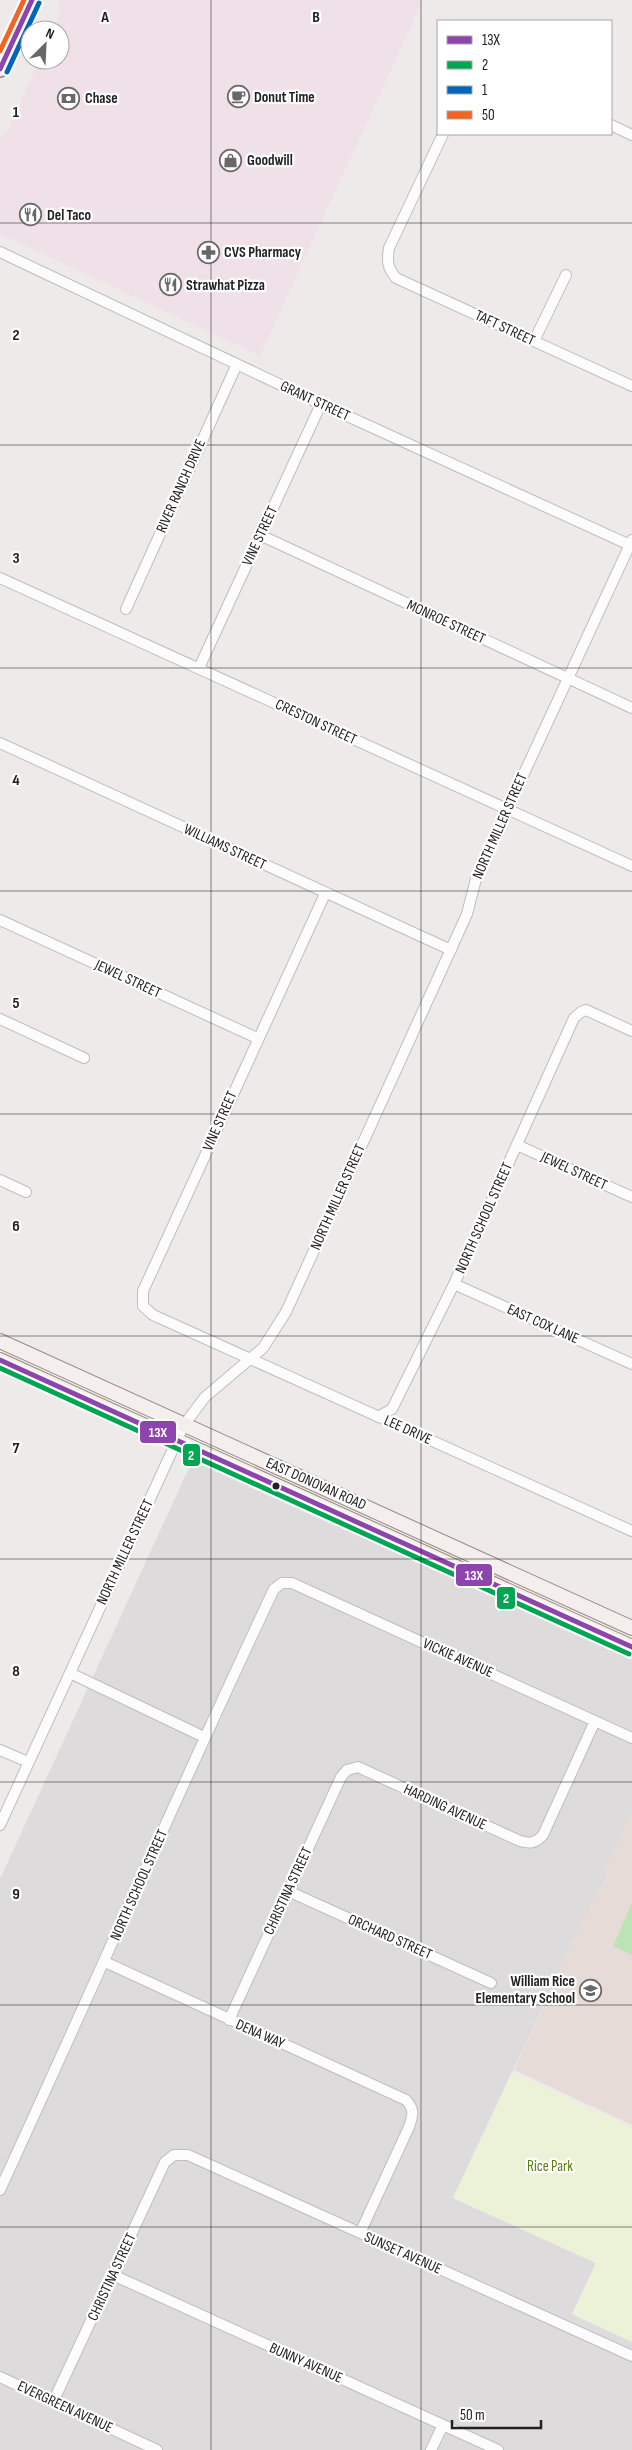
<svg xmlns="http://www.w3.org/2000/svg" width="632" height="2450" viewBox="0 0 632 2450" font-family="'Sofia Sans Condensed',sans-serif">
<rect width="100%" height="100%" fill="#efeaea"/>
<path fill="#dedbdc" d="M199,1464L632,1660V1811L605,1872L609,1874L588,1911L453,2198L596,2263L572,2314L632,2342V2450H0V1879L188,1470L192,1465Z"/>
<path fill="#f0e1e9" d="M61,0H423L260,356L0,234V139L8,129L40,60H60V30H54L60,15L58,6Z"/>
<path fill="#e6dbd7" d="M632,1811V2125L514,2070L588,1911L609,1875L604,1872Z"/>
<path fill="#ebf2d7" d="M512,2072L632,2127V2342L572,2314L596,2263L453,2198Z"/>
<path fill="#bce3b5" d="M632,1903V1955L613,1946Z"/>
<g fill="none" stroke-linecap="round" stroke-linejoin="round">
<defs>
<path id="minor" d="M611,125L632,135
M443,134L389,248C387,261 387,267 396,278L632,386
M0,252L321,404L632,546
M534,341L566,275
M260,535L632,708
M0,578L632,866
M126,609L237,364
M199,668L321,404
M0,743L451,950
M325,894L143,1291V1306L153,1315L632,1531
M0,920L257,1038
M0,1019L84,1058
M517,1145L632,1197
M0,1180L26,1192
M454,1284L632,1364
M378,1417L392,1409L454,1284L574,1018L581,1012L586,1010L632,1031
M70,1673L204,1737
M0,1750L28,1762
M0,1825L184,1425L205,1397L263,1348L286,1312L467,914L477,875L632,540
M288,1891L491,1983
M105,1962L406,2100C415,2110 413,2115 409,2127L360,2233
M229,2020L341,1777L347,1770L358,1767L520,1841C530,1844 536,1843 543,1835L595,1721
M0,2190C92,1990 180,1788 274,1589L282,1583H292L632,1738
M113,2275L498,2450
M0,2377L157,2450
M53,2402L165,2162L174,2155H188L632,2356
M431,2450L443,2425"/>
<path id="secondary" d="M0,1341L632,1628
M0,1360L632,1647"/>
<path id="primary" d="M0,69L32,0"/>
</defs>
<use href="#minor" stroke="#bfbdbd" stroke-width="12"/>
<use href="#secondary" stroke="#9a8a82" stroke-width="16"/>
<use href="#primary" stroke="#a58688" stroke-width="18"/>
<use href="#minor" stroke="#fdfcfc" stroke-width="10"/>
<use href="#secondary" stroke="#f4eeec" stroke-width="14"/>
<use href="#primary" stroke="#f2e7e8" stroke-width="15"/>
<defs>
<path id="bus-1" d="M0,69L32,0
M0,1360L632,1647"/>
<path id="bus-2" d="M0,1368L629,1654"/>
<path id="bus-3" d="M7,72L39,3"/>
<path id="bus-4" d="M0,51L24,0"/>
</defs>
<use href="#bus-1" stroke="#fff" stroke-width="9"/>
<use href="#bus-2" stroke="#fff" stroke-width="9"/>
<use href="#bus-3" stroke="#fff" stroke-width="9"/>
<use href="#bus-4" stroke="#fff" stroke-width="9"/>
<use href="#bus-1" stroke="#8e44ad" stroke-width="5"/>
<use href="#bus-2" stroke="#00a651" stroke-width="5"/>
<use href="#bus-3" stroke="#0065bd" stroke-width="5"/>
<use href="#bus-4" stroke="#f26522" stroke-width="5"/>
</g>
<path fill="none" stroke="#212121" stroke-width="1" stroke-opacity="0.55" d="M211,0V2450M421,0V2450M0,223H632M0,445H632M0,668H632M0,891H632M0,1114H632M0,1336H632M0,1559H632M0,1782H632M0,2005H632M0,2227H632"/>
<defs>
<symbol id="cafe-ring" viewBox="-11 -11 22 22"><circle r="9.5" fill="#fff" stroke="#696767" stroke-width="1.5"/><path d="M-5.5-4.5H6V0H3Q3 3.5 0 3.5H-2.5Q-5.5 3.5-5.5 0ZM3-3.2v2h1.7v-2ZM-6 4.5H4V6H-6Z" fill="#696767"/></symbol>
<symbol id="bank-ring" viewBox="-11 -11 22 22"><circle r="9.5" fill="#fff" stroke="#696767" stroke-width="1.5"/><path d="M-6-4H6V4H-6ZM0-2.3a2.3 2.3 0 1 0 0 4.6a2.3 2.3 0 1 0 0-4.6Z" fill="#696767"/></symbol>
<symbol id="shop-ring" viewBox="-11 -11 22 22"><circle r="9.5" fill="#fff" stroke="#696767" stroke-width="1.5"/><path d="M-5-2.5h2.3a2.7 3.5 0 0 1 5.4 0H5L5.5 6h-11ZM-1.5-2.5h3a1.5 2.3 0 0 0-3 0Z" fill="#696767"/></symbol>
<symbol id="restaurant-ring" viewBox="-11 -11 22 22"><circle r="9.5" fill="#fff" stroke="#696767" stroke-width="1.5"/><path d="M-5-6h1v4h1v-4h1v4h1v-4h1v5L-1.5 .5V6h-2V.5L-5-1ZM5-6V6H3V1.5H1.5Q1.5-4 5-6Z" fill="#696767"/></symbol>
<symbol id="pharmacy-ring" viewBox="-11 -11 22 22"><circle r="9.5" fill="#fff" stroke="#696767" stroke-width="1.5"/><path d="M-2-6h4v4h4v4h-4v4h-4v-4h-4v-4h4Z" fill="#696767"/></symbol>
<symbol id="school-ring" viewBox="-11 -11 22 22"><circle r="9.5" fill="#fff" stroke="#696767" stroke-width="1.5"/><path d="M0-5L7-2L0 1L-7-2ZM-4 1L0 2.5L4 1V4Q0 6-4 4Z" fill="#696767"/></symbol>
</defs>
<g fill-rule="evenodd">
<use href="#cafe-ring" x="226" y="84" width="25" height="25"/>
<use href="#bank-ring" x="56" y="86" width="25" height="25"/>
<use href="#shop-ring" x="218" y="148" width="25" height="25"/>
<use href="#restaurant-ring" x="18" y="202" width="25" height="25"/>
<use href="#pharmacy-ring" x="196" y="240" width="25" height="25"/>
<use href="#restaurant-ring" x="158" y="272" width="25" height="25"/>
<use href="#school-ring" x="578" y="1978" width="25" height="25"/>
</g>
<circle fill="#212121" stroke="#fff" stroke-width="2" cx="276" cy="1486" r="4.5"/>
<g text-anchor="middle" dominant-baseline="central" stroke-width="4.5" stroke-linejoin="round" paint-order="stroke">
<g font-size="15" font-weight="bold" fill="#212121" stroke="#fff" text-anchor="start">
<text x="254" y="97">Donut Time</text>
<text x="85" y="98">Chase</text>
<text x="247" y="160">Goodwill</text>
<text x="47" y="215">Del Taco</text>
<text x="224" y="252">CVS Pharmacy</text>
<text x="186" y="285">Strawhat Pizza</text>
<text x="575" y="1981" text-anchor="end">William Rice<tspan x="575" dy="17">Elementary School</tspan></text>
</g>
<g font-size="15" fill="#212121" stroke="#fff">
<text transform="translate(505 328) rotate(25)">TAFT STREET</text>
<text transform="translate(315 401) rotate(25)">GRANT STREET</text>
<text transform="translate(181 486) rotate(-66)">RIVER RANCH DRIVE</text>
<text transform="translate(260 536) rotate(-65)">VINE STREET</text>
<text transform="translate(446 622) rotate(25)">MONROE STREET</text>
<text transform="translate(316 722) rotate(25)">CRESTON STREET</text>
<text transform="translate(500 826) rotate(-66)">NORTH MILLER STREET</text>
<text transform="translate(225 847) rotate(25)">WILLIAMS STREET</text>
<text transform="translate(128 979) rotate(25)">JEWEL STREET</text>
<text transform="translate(220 1121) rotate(-66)">VINE STREET</text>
<text transform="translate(574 1171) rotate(25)">JEWEL STREET</text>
<text transform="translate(338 1197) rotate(-66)">NORTH MILLER STREET</text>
<text transform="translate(484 1218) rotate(-66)">NORTH SCHOOL STREET</text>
<text transform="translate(543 1324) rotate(24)">EAST COX LANE</text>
<text transform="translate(408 1430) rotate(24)">LEE DRIVE</text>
<text transform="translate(316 1484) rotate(24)">EAST DONOVAN ROAD</text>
<text transform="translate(125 1552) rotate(-65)">NORTH MILLER STREET</text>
<text transform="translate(458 1658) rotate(24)">VICKIE AVENUE</text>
<text transform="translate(445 1807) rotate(25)">HARDING AVENUE</text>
<text transform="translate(139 1885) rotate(-66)">NORTH SCHOOL STREET</text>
<text transform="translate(288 1891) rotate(-65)">CHRISTINA STREET</text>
<text transform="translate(390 1937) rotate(24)">ORCHARD STREET</text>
<text transform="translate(260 2034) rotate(24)">DENA WAY</text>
<text transform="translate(403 2253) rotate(24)">SUNSET AVENUE</text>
<text transform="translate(112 2277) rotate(-65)">CHRISTINA STREET</text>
<text transform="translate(306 2363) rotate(24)">BUNNY AVENUE</text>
<text transform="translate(65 2407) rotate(25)">EVERGREEN AVENUE</text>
</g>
<g font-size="15" fill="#567f10" stroke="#fff">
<text x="550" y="2166">Rice Park</text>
</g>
</g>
<g font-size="16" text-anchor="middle" font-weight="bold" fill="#212121" stroke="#fff" stroke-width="4.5" stroke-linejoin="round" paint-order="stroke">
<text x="105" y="22">A</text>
<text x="316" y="22">B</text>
<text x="16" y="117">1</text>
<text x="16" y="340">2</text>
<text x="16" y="563">3</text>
<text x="16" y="785">4</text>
<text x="16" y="1008">5</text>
<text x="16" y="1231">6</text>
<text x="16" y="1453">7</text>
<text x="16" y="1676">8</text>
<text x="16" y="1899">9</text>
</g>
<g stroke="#fff" stroke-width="2">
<rect x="139" y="1420" width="38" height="24" rx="5" fill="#8e44ad"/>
<rect x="182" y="1443" width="19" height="24" rx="5" fill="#00a651"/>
<rect x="455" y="1563" width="38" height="24" rx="5" fill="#8e44ad"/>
<rect x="496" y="1586" width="20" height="24" rx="5" fill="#00a651"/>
</g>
<g font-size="14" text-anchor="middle" font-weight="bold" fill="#fff">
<text x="158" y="1437">13X</text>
<text x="191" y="1460">2</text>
<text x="474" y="1580">13X</text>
<text x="506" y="1603">2</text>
</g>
<rect x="437" y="20" width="175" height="115" fill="#ffffff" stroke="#a6a6a6"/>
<rect x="447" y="36" width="25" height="8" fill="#8e44ad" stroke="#a6a6a6"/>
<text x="482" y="45" font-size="15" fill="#212121">13X</text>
<rect x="447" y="61" width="25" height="8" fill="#00a651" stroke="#a6a6a6"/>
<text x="482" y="70" font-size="15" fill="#212121">2</text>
<rect x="447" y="86" width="25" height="8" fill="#0065bd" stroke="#a6a6a6"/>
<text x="482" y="95" font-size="15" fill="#212121">1</text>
<rect x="447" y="111" width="25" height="8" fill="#f26522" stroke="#a6a6a6"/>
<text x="482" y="120" font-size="15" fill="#212121">50</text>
<g transform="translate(45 45) rotate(24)"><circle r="24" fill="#ffffff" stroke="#a6a6a6"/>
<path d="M0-4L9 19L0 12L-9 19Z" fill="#696767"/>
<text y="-8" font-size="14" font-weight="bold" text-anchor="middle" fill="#212121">N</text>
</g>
<path d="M452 2420v8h89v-8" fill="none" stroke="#212121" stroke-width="2.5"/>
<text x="460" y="2420" font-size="15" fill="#212121" stroke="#ffffff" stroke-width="4" paint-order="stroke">50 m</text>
</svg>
